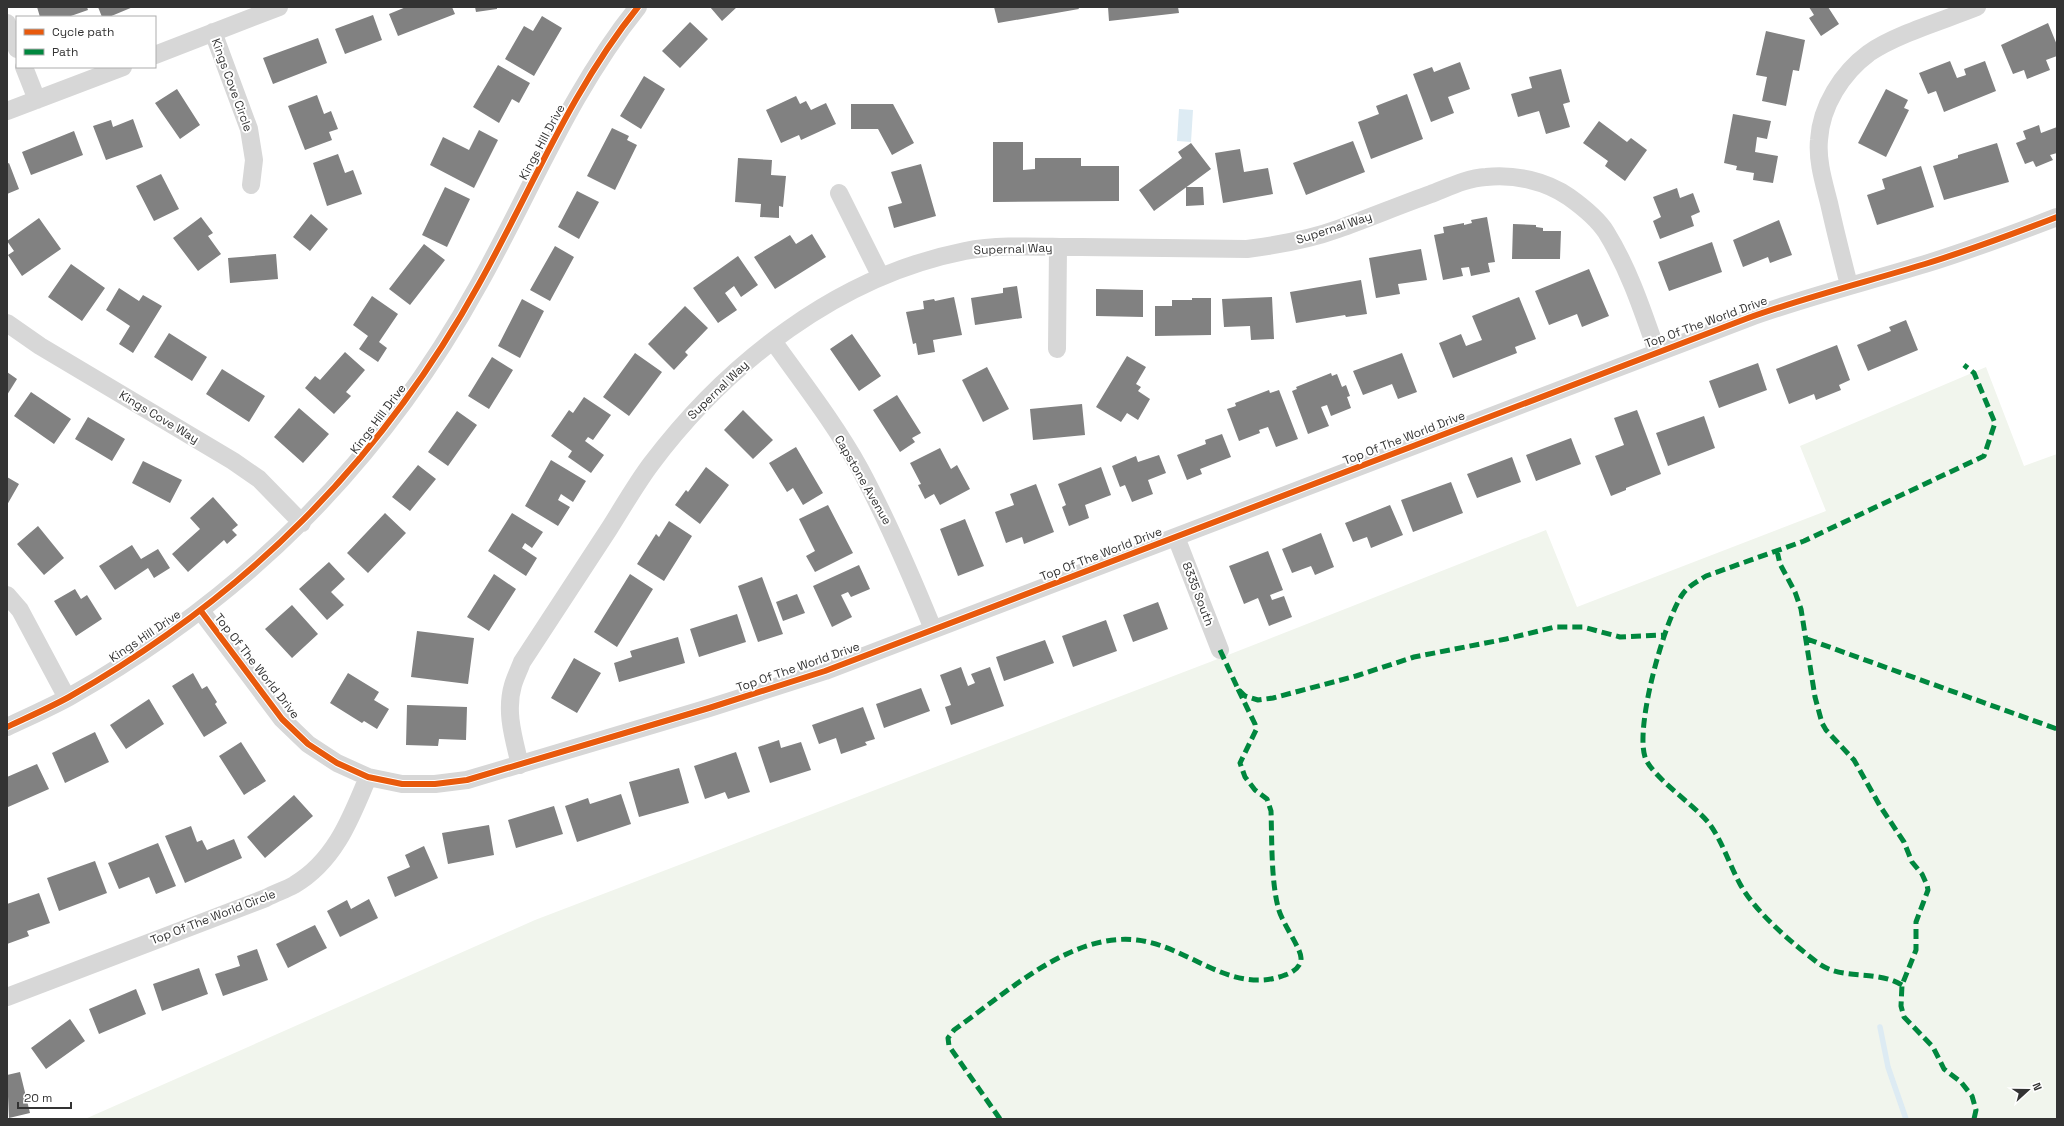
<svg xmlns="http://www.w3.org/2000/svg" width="2064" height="1126" viewBox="0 0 2064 1126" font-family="'Space Grotesk',sans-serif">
<rect width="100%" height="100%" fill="#fff"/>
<path fill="#f1f5ed" d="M1986,367L2024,466L2057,454V1119H85L535,920L1210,662L1546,530L1577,607L1826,511L1800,446Z"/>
<path fill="#ddebf3" d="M1179,109L1193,110L1191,142L1177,141Z"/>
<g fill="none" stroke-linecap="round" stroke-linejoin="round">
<path stroke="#ddebf3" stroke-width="5.5" d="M1880,1027L1888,1067L1906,1119"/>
</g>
<path fill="#818181" d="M37,7H87L88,10L68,17H40Z
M98,7H133L109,17H102Z
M406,7H452L455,14L398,36L389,14Z
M475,7H497V9L476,12Z
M710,7H737L722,21Z
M994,7H1078L1079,9L998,23Z
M1108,7H1178L1179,13L1109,21Z
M1809,7H1828L1839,24L1821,36L1809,18L1814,15Z
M373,15L382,40L345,54L335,29Z
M542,16L562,28L534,76L505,59L524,26L533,31Z
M690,22L708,39L680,68L662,51Z
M2048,23L2057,45V56L2046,60L2050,70L2027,79L2024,70L2013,74L2001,45Z
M1766,31L1805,40L1799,71L1793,70L1786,106L1762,101L1767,77L1756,75Z
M318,38L327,63L273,84L263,58Z
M1950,61L1957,78L1966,75L1964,69L1985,61L1996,91L1944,112L1936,91L1928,94L1919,73Z
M1460,62L1470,89L1448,97L1454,113L1431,122L1413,74L1432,67L1434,72Z
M498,65L530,83L519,103L512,99L499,123L473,107Z
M1561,69L1570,102L1563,104L1570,127L1546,134L1539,111L1518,117L1511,94L1532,88L1529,77Z
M644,76L665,89L641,129L620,116Z
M177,89L200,125L180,139L155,103Z
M1886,89L1908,100L1904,108L1909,110L1886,157L1858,143Z
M1407,94L1423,139L1371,159L1358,122L1379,114L1376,106Z
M317,95L324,114L331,111L338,129L329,132L332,140L305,150L288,106Z
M796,96L800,104L806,101L811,110L826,103L836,124L801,140L799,135L781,143L766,110Z
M851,104H893L914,143L892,155L878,129H851Z
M1733,114L1771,121L1767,139L1757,137L1755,152L1778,156L1773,183L1753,180L1754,173L1736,170L1737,166L1724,163Z
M133,119L143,147L106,160L93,126L111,120L113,127Z
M1599,121L1627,142L1631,138L1647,150L1625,181L1605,166L1608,161L1583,143Z
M2039,125L2041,133L2057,127V153L2050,155L2053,160L2036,167L2033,161L2025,164L2016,143L2026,139L2023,131Z
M612,128L629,136L627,140L637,145L615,190L587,176Z
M479,130L498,140L474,188L430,165L443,137L469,150Z
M74,131L83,155L31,175L22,152Z
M1353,141L1365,172L1306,195L1293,163Z
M993,142H1023V170L1035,169V158H1081V166H1119V201L993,202Z
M1191,143L1211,169L1154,211L1139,190L1182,158L1178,152Z
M1997,143L2009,182L1944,200L1933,166L1958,158V155Z
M1240,149L1244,172L1268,168L1273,194L1223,203L1215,153Z
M338,154L345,173L353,170L362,194L327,206L313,163Z
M738,158L772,160L771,175L786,176L783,207L779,206V218L760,217L761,204L735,202Z
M9,163L19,189L7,194V164Z
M921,164L936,216L894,228L888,207L902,203L891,172Z
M1921,166L1934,207L1877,225L1867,195L1885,189L1882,179Z
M161,174L179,209L154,221L136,186Z
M445,187L470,199L447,247L422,235Z
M1186,187H1203L1204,205L1186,206Z
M1677,188L1680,198L1693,193L1700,212L1691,216L1694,226L1660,239L1653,221L1661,217L1653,197Z
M577,191L599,202L579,239L558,227Z
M311,214L328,229L310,251L293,237Z
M201,217L213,233L208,236L221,254L198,271L173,238Z
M1487,217L1495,262L1488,263L1490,272L1471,276L1469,267L1461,268L1463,276L1443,280L1434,235L1444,233L1443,227L1464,223V225L1472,223L1471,220Z
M39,218L61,249L22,276L8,255L14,251L7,241Z
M1779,220L1792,255L1770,263L1768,257L1743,267L1733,240Z
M1513,224L1536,225V227L1543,228V231H1561L1560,259H1512Z
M812,234L826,257L775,289L754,257L790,235L796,244Z
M1712,242L1722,272L1669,291L1658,262Z
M424,244L445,260L410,305L389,289Z
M555,246L574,257L550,301L530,290Z
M1421,249L1427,280L1398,284L1400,294L1376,298L1369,258Z
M276,254L278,279L230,283L228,258Z
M738,256L758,285L741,297L734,286L725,293L737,310L718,323L693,288Z
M71,264L105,288L82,321L48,297Z
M1589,269L1609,316L1582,327L1577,314L1549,325L1535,291Z
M1361,280L1367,314L1346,317L1345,315L1296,323L1290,292Z
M1017,286L1022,318L975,325L971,298L1003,293V288Z
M119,288L139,301L143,295L162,306L133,353L119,344L130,326L106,310Z
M1096,289L1143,290V317L1096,316Z
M372,296L398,314L379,342L387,348L378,362L359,349L368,336L353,325Z
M954,297L962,335L933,340L935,352L918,355L916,343L913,344L906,312L924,309L923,301L934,299L935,301Z
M1272,297L1274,339L1251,340L1250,326L1224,327L1222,299Z
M1519,297L1536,339L1515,347L1517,353L1453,378L1439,343L1461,334L1466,346L1482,340L1472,316Z
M1192,298H1211V335L1155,336V306H1172V300H1192Z
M522,299L544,311L520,358L498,346Z
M685,306L708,328L685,352L688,355L674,370L648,344Z
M1906,320L1918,350L1868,371L1857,345L1891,331L1889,327Z
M169,333L207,357L192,381L154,357Z
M852,334L881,376L859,391L830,349Z
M1837,345L1850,380L1839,385L1841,390L1816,400L1814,394L1789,404L1776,369Z
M345,352L365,370L346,392L351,396L334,414L305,388L315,376L320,380Z
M635,353L662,372L629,416L603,397Z
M1402,353L1417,392L1398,399L1392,384L1363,395L1353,371Z
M1127,356L1146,367L1136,384L1141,387L1138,391L1150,399L1138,420L1127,413L1121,422L1096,407Z
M492,357L513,370L489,409L468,396Z
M1758,363L1767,390L1719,408L1709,381Z
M987,367L1009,409L983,422L962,380Z
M222,369L265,396L249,422L206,394Z
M7,372L17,379L7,395Z
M1331,373L1332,376L1337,374L1342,387L1346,385L1350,396L1347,397L1351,408L1331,416L1327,405L1321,407L1329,426L1308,434L1292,391L1297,389L1296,387Z
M1269,390L1270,393L1279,390L1298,439L1276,447L1268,427L1259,430L1260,433L1239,441L1227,409L1236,406L1235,403Z
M31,392L71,419L54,444L14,416Z
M897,395L921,433L912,438L915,442L900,452L873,410Z
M584,397L611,415L593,440L588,437L585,441L604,455L591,473L568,457L572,451L551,436L569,410L573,413Z
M1082,404L1085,435L1033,440L1030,409Z
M299,408L329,434L303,463L274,437Z
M743,410L773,440L753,459L724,430Z
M1637,410L1661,474L1626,488V490L1611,496L1595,456L1624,445L1614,418Z
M457,411L477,425L448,466L428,452Z
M1704,416L1715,448L1668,466L1656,433Z
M88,417L125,439L112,461L75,439Z
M1222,434L1231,457L1200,469L1202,474L1187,480L1177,455L1206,444L1205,440Z
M1571,438L1581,464L1536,481L1526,455Z
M796,447L823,493L803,505L793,488L787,492L769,463Z
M940,448L951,469L957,465L970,489L940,505L934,494L925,499L918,485L921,484L910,463Z
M1159,455L1166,473L1148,480L1153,494L1132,502L1125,485L1120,487L1112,466L1136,456L1138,462Z
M1512,457L1521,482L1477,498L1467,474Z
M551,460L586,481L573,502L561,494L558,500L570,507L558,526L525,506Z
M143,461L182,480L170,503L132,483Z
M418,465L436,479L410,511L392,497Z
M706,467L729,485L700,524L675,505L686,490L688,492Z
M1101,467L1111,495L1085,505L1089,518L1069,526L1062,507L1066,505L1058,484Z
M7,477L19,484L7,505Z
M1451,482L1463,513L1413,532L1401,500Z
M1036,484L1054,532L1024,544L1022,537L1006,543L995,512L1014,505L1010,494Z
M213,497L238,525L232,530L237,535L227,544L224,540L188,572L172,554L200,529L190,518Z
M828,505L853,553L815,572L806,556L815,551L799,519Z
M1390,505L1403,535L1371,548L1367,537L1353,542L1345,523Z
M385,513L406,533L368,573L347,553Z
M512,513L543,532L532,548L525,543L522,548L537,558L526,576L488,551Z
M965,519L984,566L958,576L940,529Z
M669,521L692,536L664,581L637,564L656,534L659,537Z
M38,526L64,558L44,575L17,544Z
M1321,533L1334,567L1315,575L1311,566L1292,573L1282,549Z
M132,545L141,559L158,549L170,568L154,578L148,568L115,590L99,566Z
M1268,551L1283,590L1270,595L1272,600L1284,596L1292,617L1269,626L1258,598L1244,604L1229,566Z
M329,562L345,579L331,592L344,605L327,620L299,589Z
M859,565L870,589L851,597L848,592L841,595L852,617L832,627L813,586Z
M494,574L516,589L489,631L467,617Z
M630,574L653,589L617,647L594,632Z
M762,577L783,634L758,642L738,586Z
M75,589L81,599L87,595L102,619L76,636L54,601Z
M797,594L805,613L783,621L776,602Z
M1158,602L1168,629L1133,642L1123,615Z
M292,605L318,634L292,658L265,629Z
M737,614L746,642L699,657L690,629Z
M1106,620L1117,651L1073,667L1062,636Z
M417,631L474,638L468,684L411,677Z
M678,637L685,663L619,682L614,663L632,657L630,651Z
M1045,640L1054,663L1004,681L996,657Z
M574,658L601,673L577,713L551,698Z
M961,667L968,686L975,683L971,674L990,667L1004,706L951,725L945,707L951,705L940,675Z
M193,673L202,689L207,686L217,702L215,704L227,723L204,737L172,686Z
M348,673L379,692L374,700L389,709L377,729L364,721L362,723L330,703Z
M921,688L930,711L884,728L876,704Z
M149,699L164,724L126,749L110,725Z
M407,705L467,707L466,740L439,739L438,746L406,745Z
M863,707L875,739L865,742L867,745L841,754L836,738L819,744L812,725Z
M95,732L109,762L65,783L52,753Z
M779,740L781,748L801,742L811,770L770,783L758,747Z
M241,742L266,781L244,795L219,756Z
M736,752L750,792L728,799L725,792L705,799L694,766Z
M37,764L49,789L8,807L7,777Z
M679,768L689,803L639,817L629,782Z
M621,794L631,824L577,842L565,806L588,798L590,804Z
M294,795L313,816L265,858L247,837Z
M554,806L563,834L516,848L508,820Z
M489,825L494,855L448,864L442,833Z
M191,826L197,842L202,840L207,850L234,839L242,858L185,883L165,836Z
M158,843L176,886L156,894L149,877L119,889L108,863Z
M424,846L438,878L395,897L387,877L410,867L405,855Z
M95,861L107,893L59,911L47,878Z
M39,893L50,923L27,931L29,936L7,944V904Z
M369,899L378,918L340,937L327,911L347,900L351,909Z
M315,925L327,948L288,968L276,944Z
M257,949L268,980L223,996L215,974L240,966L237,956Z
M199,968L208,994L162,1011L153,984Z
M136,989L146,1014L99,1034L89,1009Z
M70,1019L85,1041L46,1069L31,1048Z
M20,1072L30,1113L9,1118L7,1075Z"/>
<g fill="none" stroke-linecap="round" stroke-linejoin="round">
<path stroke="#d7d7d7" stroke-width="18" d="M7,23L17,49
M213,32L249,129L254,160L251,185
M155,55L279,7
M24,67L37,100
M7,111L123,67
M839,193L881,277
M1849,285C1842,258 1835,230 1829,203C1824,183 1817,161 1819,140C1821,106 1842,73 1869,53C1896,34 1945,20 1977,7
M7,323L40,346L233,461L259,479L302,523
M773,341C803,383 835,424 860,469C888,521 911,575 933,629
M1057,349L1058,247
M1176,537L1220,650
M7,595L20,610L67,698
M201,611L282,719L308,744L337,763L368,777L402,784H435L467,780L709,708L825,671L1748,318C1806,297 1866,282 1925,264C1970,250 2013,234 2057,217
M7,727C28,717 49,708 69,697C246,596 381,462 479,284C531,191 571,90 638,7
M520,765C514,739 505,712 513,685C515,678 519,670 522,662C551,618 580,573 609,529C623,507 636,484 651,464C727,363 838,276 965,251C1002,244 1041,247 1078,247C1134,248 1190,248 1247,249C1278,245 1308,240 1338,229C1369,218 1400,205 1431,194C1449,187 1467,178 1486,177C1515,174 1546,181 1569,197C1583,207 1597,218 1606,232C1629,269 1643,312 1657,352
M7,997L266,898C275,893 285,890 294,885C335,861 351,818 368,777"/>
<path stroke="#00873e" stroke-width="5" stroke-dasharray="10 5" stroke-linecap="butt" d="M1777,551L1780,564L1795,592L1801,609L1815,697L1822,723L1826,730L1854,760L1880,806L1904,842L1912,862L1922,874L1927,885L1928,890L1916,922V950L1902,985L1901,1006L1904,1017L1933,1047L1944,1069L1961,1082L1972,1096L1976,1110L1974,1119
M1807,639L2057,729
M1220,650L1238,689L1245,696L1258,700L1273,698L1356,676L1414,657L1506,639L1555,627H1583L1620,637L1664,635
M1902,985C1875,969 1842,981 1818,963C1792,943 1756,913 1740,884C1729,864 1722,840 1708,822C1693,804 1651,776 1645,757C1635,726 1664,622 1682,595C1688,586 1698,581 1706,576L1804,541L1984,456L1995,423L1974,373L1964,365
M1000,1119L949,1046L948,1038L954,1030C1005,994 1071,932 1137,940C1189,946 1231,996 1285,975C1292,973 1301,967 1301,959C1302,949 1281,922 1278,907C1271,879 1272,840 1271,811L1267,799L1255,790L1245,777L1240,763L1256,730L1255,724L1238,689"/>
<defs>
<path id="cycleway" d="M201,611L282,719L308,744L337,763L368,777L402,784H435L467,780L709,708L825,671L1748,318C1806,297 1866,282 1925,264C1970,250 2013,234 2057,217
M7,727C28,717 49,708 69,697C246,596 381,462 479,284C531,191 571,90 638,7"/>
</defs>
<use href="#cycleway" stroke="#fff" stroke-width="8"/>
<use href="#cycleway" stroke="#e8590c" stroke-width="6"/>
</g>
<g text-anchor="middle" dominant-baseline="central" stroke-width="4" stroke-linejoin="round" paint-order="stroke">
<g font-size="12" fill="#333" stroke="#fff">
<text transform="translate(232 85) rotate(70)">Kings Cove Circle</text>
<text transform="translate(542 142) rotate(-62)">Kings Hill Drive</text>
<text transform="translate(1334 228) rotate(-18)">Supernal Way</text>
<text transform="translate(1013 249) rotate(-2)">Supernal Way</text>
<text transform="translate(1706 322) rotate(-20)">Top Of The World Drive</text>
<text transform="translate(718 390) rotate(-44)">Supernal Way</text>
<text transform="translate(159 417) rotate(31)">Kings Cove Way</text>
<text transform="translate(378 419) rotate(-53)">Kings Hill Drive</text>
<text transform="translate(1404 438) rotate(-21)">Top Of The World Drive</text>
<text transform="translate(863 480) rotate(60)">Capstone Avenue</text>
<text transform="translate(1101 554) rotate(-21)">Top Of The World Drive</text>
<text transform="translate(1198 594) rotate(69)">8335 South</text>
<text transform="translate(145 636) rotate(-34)">Kings Hill Drive</text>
<text transform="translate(257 666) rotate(52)">Top Of The World Drive</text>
<text transform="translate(798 667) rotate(-19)">Top Of The World Drive</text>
<text transform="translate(213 917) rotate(-21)">Top Of The World Circle</text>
</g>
</g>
<rect width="2064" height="1126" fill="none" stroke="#333333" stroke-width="16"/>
<rect x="16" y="16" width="140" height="52" fill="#ffffff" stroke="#adadad"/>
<rect x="24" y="29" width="20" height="6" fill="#e8590c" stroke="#adadad"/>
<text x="52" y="36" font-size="12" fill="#333333">Cycle path</text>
<rect x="24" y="49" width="20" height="6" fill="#00873e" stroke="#adadad"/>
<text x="52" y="56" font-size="12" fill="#333333">Path</text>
<g transform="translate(2028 1090) rotate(69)" stroke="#ffffff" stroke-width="3" paint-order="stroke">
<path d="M0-3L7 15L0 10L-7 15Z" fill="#333333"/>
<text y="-6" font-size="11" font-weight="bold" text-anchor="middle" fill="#333333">N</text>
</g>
<path d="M18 1102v6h53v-6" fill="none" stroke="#333333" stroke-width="2"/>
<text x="24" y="1102" font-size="12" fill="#333333" stroke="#ffffff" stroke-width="3" paint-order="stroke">20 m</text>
</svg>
